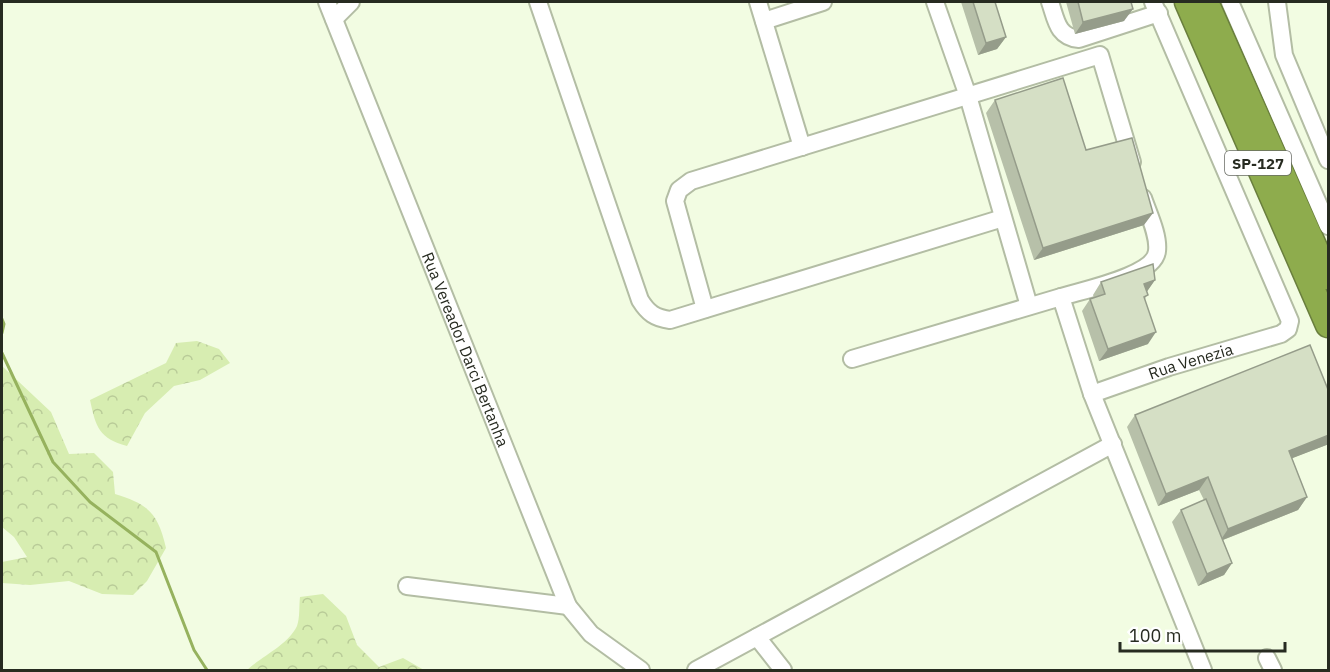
<svg xmlns="http://www.w3.org/2000/svg" width="1330" height="672" viewBox="0 0 1330 672" font-family="'IBM Plex Sans',sans-serif">
<defs>
<pattern id="forest-crowns" width="20" height="18" patternUnits="userSpaceOnUse" patternTransform="scale(1.5)"><rect width="20" height="18" fill="#d7edb1"/><path d="M2 6a3 3 0 1 1 6 0M12 15a3 3 0 1 1 6 0" fill="none" stroke="#b9cb98"/></pattern>
</defs>
<rect width="100%" height="100%" fill="#f2fce2"/>
<path fill="url(#forest-crowns)" d="M197,341L219,349L230,363L200,380L174,386L145,413L127,446C99,438 96,428 90,400L166,363L176,343Z
M2,366L51,412L69,454L94,453L113,472L115,494C148,504 158,513 166,548L147,581L133,595L102,594L69,581L30,585L2,583V562L27,557L14,537L2,527Z
M323,594L346,616L357,645L379,667L403,658L424,670H247C262,656 288,645 297,626C300,618 299,605 300,597Z"/>
<g fill="none" stroke-linecap="round" stroke-linejoin="round">
<path stroke="#96b25e" stroke-width="3" d="M2,319L4,324L2,333
M2,353L53,462L90,502L156,552L194,650L207,670"/>
<defs>
<g id="minor">
<path id="s1" d="M327,2L568,606L591,634L641,670"/>
<path d="M538,2L640,300C648,313 655,318 670,320L1003,218"/>
<path d="M758,2L802,147"/>
<path d="M935,2L968,96L1029,306"/>
<path d="M1050,2C1056,19 1057,37 1079,39L1159,13"/>
<path d="M1230,2L1328,226"/>
<path d="M1277,2L1284,55L1328,160"/>
<path d="M334,19L351,2"/>
<path d="M764,21L823,2"/>
<path d="M1061,297C1083,290 1155,276 1157,251C1159,235 1148,213 1143,198"/>
<path d="M705,309L675,201L679,190L691,181L1100,55L1132,162"/>
<path d="M852,359L1061,297L1092,394L1203,670"/>
<path id="s2" d="M1092,394L1169,367L1281,334L1288,329L1290,321L1153,2"/>
<path d="M407,586L568,606"/>
<path d="M757,637L783,670"/>
<path d="M1267,658L1273,670"/>
<path d="M696,670L1113,444"/>
</g>
<path id="highway" d="M1187,2L1328,325
M1206,2L1328,277"/>
</defs>
<use href="#minor" stroke="#b3bda4" stroke-width="20"/>
<use href="#highway" stroke="#6a7f3e" stroke-width="27"/>
<use href="#minor" stroke="#fff" stroke-width="16"/>
<use href="#highway" stroke="#8eac4d" stroke-width="24"/>
</g>
<path fill="#b7c0a9" d="M961,2H995L1006,37L997,49L978,55Z
M1066,2H1131L1124,21L1075,34Z
M995,100L1086,150L1144,225L1034,260L986,113Z
M1155,280L1147,291L1145,300L1148,344L1099,361L1082,311L1090,299L1094,298L1093,295L1101,282Z
M1329,392V444L1292,458L1307,497L1298,510L1223,540L1232,563L1224,575L1198,586L1172,522L1181,510L1204,500L1199,490L1158,506L1127,427L1135,415Z"/>
<path fill="#959c8a" d="M1133,9L1124,21L1075,34L1083,22Z
M1006,37L997,49L978,55L986,43Z
M1153,213L1144,225L1034,260L1043,248Z
M1155,280L1146,293L1144,284Z
M1156,332L1148,344L1099,361L1108,349Z
M1329,435V444L1280,463L1289,451Z
M1208,477L1199,490L1158,506L1166,494Z
M1307,497L1298,510L1220,541L1228,529Z
M1232,563L1224,575L1198,586L1207,574Z"/>
<path fill="#d5dfc5" stroke="#959c8a" stroke-width="1.5" d="M973,2H995L1006,37L986,43Z
M1078,2H1131L1133,9L1083,22Z
M1063,78L1086,150L1132,138L1153,213L1043,248L995,100Z
M1153,264L1155,280L1144,284L1148,295L1144,297L1156,332L1108,349L1090,299L1105,294L1101,282Z
M1310,345L1329,392V435L1289,451L1307,497L1228,529L1208,477L1166,494L1135,415Z
M1206,499L1232,563L1207,574L1181,510Z"/>
<g text-anchor="middle" dominant-baseline="central" stroke-width="5" stroke-linejoin="round" paint-order="stroke">
<rect fill="#fff" stroke="#686b64" stroke-width="1.5" x="1225" y="151" width="66" height="24" rx="4.5"/>
<g font-size="15" font-weight="bold" fill="#272b21">
<text x="1258" y="163">SP-127</text>
</g>
<g font-size="16" fill="#272b21" stroke="#fff">
<text stroke="none"><textPath href="#s1" startOffset="374">Rua Vereador Darci Bertanha</textPath></text>
<text stroke="none"><textPath href="#s2" startOffset="104">Rua Venezia</textPath></text>
</g>
</g>
<rect width="1330" height="672" fill="none" stroke="#272b21" stroke-width="6"/>
<path d="M1120 642v9h165v-9" fill="none" stroke="#272b21" stroke-width="3"/>
<text x="1129" y="642" font-size="18" fill="#272b21" stroke="#ffffff" stroke-width="4.5" paint-order="stroke">100 m</text>
</svg>
